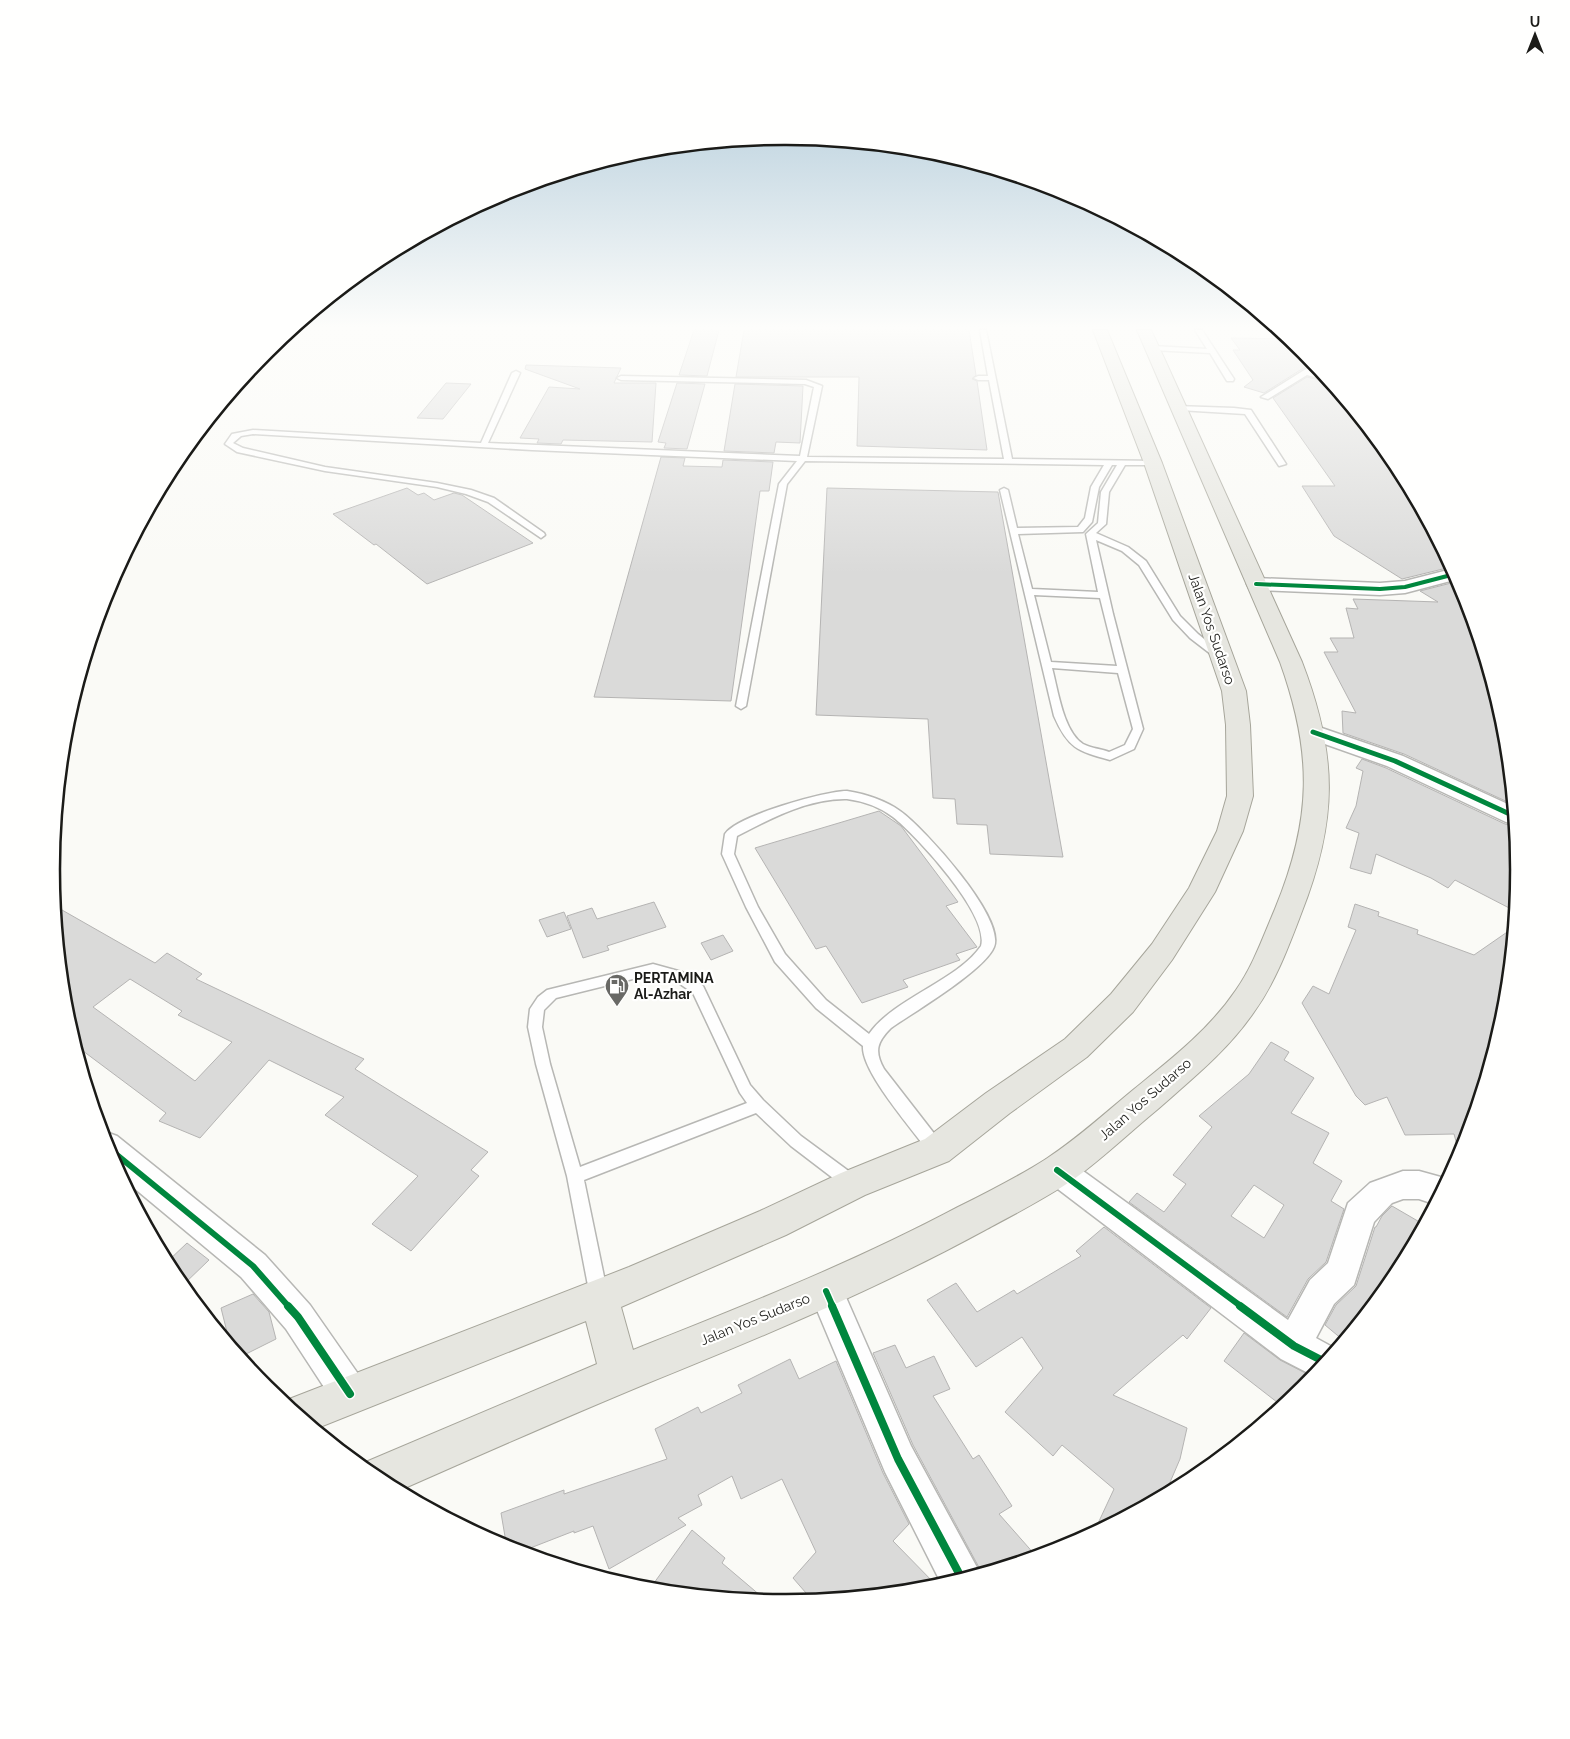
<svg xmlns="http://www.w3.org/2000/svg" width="1570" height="1739" viewBox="0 0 1570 1739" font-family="Raleway,sans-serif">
<rect width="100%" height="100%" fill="#fafaf6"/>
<path fill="#dadad9" stroke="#b5b4b3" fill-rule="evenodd" d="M694,330H719L707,376L679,375Z
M744,330H969L976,375L972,379L977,381L987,450L857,446L859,377H736Z
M1231,338L1289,339L1304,351L1313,362L1264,393L1244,387L1253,380L1233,350H1240Z
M526,365L621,368L614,383H656L652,442L563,440L561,444L537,443L539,439L520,438L549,387L580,389L525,369Z
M1307,377L1330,383L1395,462L1451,567L1402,579L1334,536L1302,486H1335L1273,398Z
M446,383L471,384L443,419L417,418Z
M677,383L705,384L687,449L664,448L666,443L658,442Z
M735,384L803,386L800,443L776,442L774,453L724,451Z
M661,457L685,458L683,466L722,467L723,460L773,462L769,491H760L731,701L594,697Z
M407,488L418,495L424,493L434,500L454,493L462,495L533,543L427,584L376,544L374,545L333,514Z
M827,488L998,492L1063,857L990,854L987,825L957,824L955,799L933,798L928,719L816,715Z
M1459,581L1463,589L1505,727L1512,804L1404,754L1343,733L1342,711L1356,713L1324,652H1338L1330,638H1354L1346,608L1358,609L1353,599L1438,602L1420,591Z
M1362,759L1386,768L1505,824L1514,826L1519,869L1515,911L1455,880L1448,888L1431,878L1376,854L1371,874L1350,868L1359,833L1346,828L1356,806L1363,771L1356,768Z
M879,811L901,826L958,902L946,906L977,947L956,954L960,960L903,980L908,987L862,1003L826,946L816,949L755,848Z
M654,902L666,927L607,946L609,950L583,958L567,916L592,908L597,919Z
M1355,904L1379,912L1378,916L1418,930L1417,934L1474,955L1513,928L1505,1013L1460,1156L1454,1134L1405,1135L1387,1097L1365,1105L1356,1096L1302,1003L1313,986L1329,994L1356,930L1348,927Z
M55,906L155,963L167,953L202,974L196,979L364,1059L355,1069L488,1152L471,1170L479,1176L411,1251L372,1224L418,1176L325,1115L344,1097L269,1060L200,1138L159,1121L166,1113L75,1045L65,1012ZM130,979L182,1011L178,1015L232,1042L195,1081L93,1007Z
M564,912L571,929L547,937L539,920Z
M723,935L733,951L711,960L701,943Z
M1271,1042L1289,1052L1284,1060L1314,1078L1291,1113L1329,1133L1313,1163L1342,1181L1331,1201L1344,1209L1326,1262L1308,1279L1287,1317L1129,1202L1137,1193L1164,1212L1186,1184L1173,1175L1212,1127L1199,1116L1249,1074ZM1254,1185L1284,1205L1264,1238L1231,1216Z
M1392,1206L1423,1224L1395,1277L1343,1340L1325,1325L1336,1305L1356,1286L1375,1227H1376L1382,1216Z
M1104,1227L1211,1308L1187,1339L1183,1335L1113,1395L1187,1428L1180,1459L1165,1494L1094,1532L1114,1489L1062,1445L1053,1456L1005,1412L1043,1368L1022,1337L976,1367L927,1300L956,1283L977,1312L1014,1290L1017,1294L1081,1256L1076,1251Z
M187,1243L209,1260L182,1286L167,1262Z
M253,1294L269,1312L276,1339L240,1357L230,1344L221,1308Z
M1244,1333L1280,1360L1313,1377L1304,1389L1282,1406L1224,1361Z
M895,1345L906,1368L934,1356L950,1389L933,1396L973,1459L979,1455L1012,1506L999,1514L1036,1556L982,1573L913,1445L873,1353Z
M790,1359L799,1379L836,1361L883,1473L909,1524L893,1541L937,1586L928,1589L813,1601L793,1578L816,1552L782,1479L741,1499L732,1476L698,1495L702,1505L678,1518L686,1525L609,1569L593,1526L574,1533V1531L520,1552L507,1548L501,1513L564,1490V1494L667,1459L655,1429L698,1407L701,1413L742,1393L738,1385Z
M692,1530L725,1558L722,1563L768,1602L649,1590Z"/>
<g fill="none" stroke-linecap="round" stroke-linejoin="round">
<defs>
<path id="service" d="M980,330H986L1012,459L1156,461L1157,463L1153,465H1125L1109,492L1106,524L1096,533L1128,547L1146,561L1180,616L1198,634L1225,656L1224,658H1216L1190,638L1173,620L1139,565L1122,551L1096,540L1113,614L1143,729L1134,749L1110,760C1077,751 1068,748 1054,716L1000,490L1004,488L1008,490L1017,528L1078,527L1085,518L1091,487L1104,465L805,461L787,484L746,706L741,709L736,706L779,484L797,461L532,450L253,434L241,436L233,443L243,448L325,467L437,483L471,490L494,498L544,533L545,535L541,538L488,502L466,494L437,487L325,471L237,452L225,444L232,434L253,430L481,443L512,373L516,371L520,373L488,443L800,456L814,387L805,384L621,380L617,378L621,376L806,380L822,386L807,457L1004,459L989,380H978L974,378L978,376H988ZM1112,465H1117L1101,492L1098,523L1086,534L1098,592L1032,589L1018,534L1083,532L1092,522L1099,487ZM1034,595L1100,598L1117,666L1051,662ZM1052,668L1118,673L1133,729L1125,745L1109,752C1102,749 1090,748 1083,744C1063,731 1058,690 1052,668Z
M1195,330H1202L1234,379L1233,381H1227L1210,353L1152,350L1149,348L1152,346L1207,349Z
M1314,364L1317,367L1312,372L1325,376L1329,381L1307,375L1268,399L1261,397Z
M1176,406L1234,408L1251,410L1286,464L1279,466L1245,414L1179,410H1176Z
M847,791C865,794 885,800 900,811C923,827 1006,918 994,947C985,970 914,1012 891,1028C877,1042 874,1051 884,1069L943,1145L945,1150L943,1155L937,1157L931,1155C915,1132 861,1072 863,1046L816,1008L775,962L746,907L722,854L725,834C737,816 824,791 847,791ZM847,799C863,801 880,807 893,817C917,836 990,915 981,946C957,981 894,998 869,1034L826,1000L785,954L758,907L734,854L737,836C770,819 809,798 847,799Z
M653,964L682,972L703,986L750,1085L763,1100L801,1136L858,1178L860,1183L858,1188L852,1190L846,1188L791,1146L756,1113L584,1180L608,1296L605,1302L599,1304L593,1302L590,1296L567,1176L536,1064L528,1027L530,1009L538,997L547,990ZM653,974L673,979L693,993L740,1093L747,1103L580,1167L550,1064L542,1027L544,1010L556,998Z"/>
<path id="minor" d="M1452,569L1458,579L1405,593L1380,595L1256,590L1249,588L1247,584L1249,580L1256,578L1380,583L1405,581Z
M1313,725L1403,756L1512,806L1514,824L1506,822L1387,766L1305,737L1302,732L1305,727Z
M106,1132L117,1136L265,1255L310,1305L363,1381L368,1394L363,1407L350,1412L337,1407L286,1329L241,1277L122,1178L107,1150L102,1134Z
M1057,1156L1068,1160L1288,1320L1310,1280L1328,1263L1348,1203L1370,1183L1403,1171H1419L1448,1179L1434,1204L1419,1199H1403L1392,1203L1374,1222L1354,1285L1334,1304L1316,1338L1336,1349L1314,1376L1281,1359L1046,1180L1041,1170L1046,1160Z
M826,1274L838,1279L911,1446L980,1573L942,1585L941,1583L885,1472L809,1291L814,1279Z"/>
<path id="primary" d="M1093,330H1107L1162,463L1246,691L1250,725L1253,796L1243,831L1215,892L1172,960L1133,1012L1087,1057L1010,1113L949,1161L865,1195L786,1235L621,1307L633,1350C743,1306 853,1263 958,1207C988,1192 1018,1177 1046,1159C1077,1139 1105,1113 1133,1090C1170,1060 1209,1030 1236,990C1253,966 1263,937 1275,909C1312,819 1313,754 1280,662L1137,330H1151L1165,360L1302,662C1338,756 1338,820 1301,914C1288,948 1275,983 1254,1012C1228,1050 1192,1079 1158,1109C1130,1132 1103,1158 1074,1179C1046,1198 1015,1214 985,1230C875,1290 759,1338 643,1385C561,1419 480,1455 398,1491L377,1479L360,1466L361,1464L597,1364L586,1321L315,1429L283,1402L284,1401L629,1267L760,1211L841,1173L925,1139L986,1093L1065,1039L1111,994L1152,944L1189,888L1217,831L1227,796L1226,725L1222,691L1144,463Z"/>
</defs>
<use href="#service" stroke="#b7b7b4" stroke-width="3"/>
<use href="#minor" stroke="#b7b7b4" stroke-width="3"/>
<use href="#primary" stroke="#a6a59a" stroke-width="2"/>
<use href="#service" fill="#fefefe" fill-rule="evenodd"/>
<use href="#minor" fill="#fefefe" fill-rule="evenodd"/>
<use href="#primary" fill="#e6e6e0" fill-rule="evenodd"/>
<defs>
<path id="cycleway-far3" d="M1256,584L1380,589L1405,587L1455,574"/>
<path id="cycleway-far2" d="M1313,732L1395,761L1514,816"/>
<path id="cycleway-far1" d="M106,1146L253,1266L289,1307
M1057,1170L1242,1307
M826,1291L833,1307"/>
<path id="cycleway" d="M288,1306L298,1317L350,1394
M832,1306L898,1459L962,1579
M1240,1306L1294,1346L1325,1362"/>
</defs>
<use href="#cycleway-far3" stroke="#fffffe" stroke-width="6"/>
<use href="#cycleway-far2" stroke="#fffffe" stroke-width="8"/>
<use href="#cycleway-far1" stroke="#fffffe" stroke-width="9"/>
<use href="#cycleway" stroke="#fffffe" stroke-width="11"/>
<use href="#cycleway-far3" stroke="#00873e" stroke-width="4"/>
<use href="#cycleway-far2" stroke="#00873e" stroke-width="5"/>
<use href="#cycleway-far1" stroke="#00873e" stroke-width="6"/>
<use href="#cycleway" stroke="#00873e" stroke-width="8"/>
</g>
<linearGradient id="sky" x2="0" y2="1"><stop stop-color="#9fbfd2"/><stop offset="0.57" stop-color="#fdfdfb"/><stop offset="1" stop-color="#fdfdfb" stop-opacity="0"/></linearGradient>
<rect width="1570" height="574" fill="url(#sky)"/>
<defs>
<symbol id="fuel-pin" viewBox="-11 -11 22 30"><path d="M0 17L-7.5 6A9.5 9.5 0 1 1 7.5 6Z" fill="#696966" stroke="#fffffe"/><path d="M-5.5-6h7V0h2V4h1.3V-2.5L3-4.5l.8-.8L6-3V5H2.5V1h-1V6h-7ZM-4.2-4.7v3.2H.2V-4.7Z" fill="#fff"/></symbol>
</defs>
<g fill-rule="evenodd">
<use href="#fuel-pin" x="603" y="972" width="28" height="38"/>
</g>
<g text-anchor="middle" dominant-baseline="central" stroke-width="4.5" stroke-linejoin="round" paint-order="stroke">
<g font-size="14" fill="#1b1b18" stroke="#fffffe">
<text transform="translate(1212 629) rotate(71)">Jalan Yos Sudarso</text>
<text transform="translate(1145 1099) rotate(-41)">Jalan Yos Sudarso</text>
<text transform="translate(755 1319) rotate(-22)">Jalan Yos Sudarso</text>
</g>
<g font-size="14" font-weight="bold" fill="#1b1b18" stroke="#fffffe" text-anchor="start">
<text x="634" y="978">PERTAMINA<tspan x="634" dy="16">Al-Azhar</tspan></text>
</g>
</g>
<path d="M0 0H1570V1739H0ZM784 145H786A724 724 0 0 1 1510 869V870A724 724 0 0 1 786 1594H784A724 724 0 0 1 60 870V869A724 724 0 0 1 784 145Z" fill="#fffffe" fill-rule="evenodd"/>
<path fill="none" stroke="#1b1b18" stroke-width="2.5" d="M784 145H786A724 724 0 0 1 1510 869V870A724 724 0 0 1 786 1594H784A724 724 0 0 1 60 870V869A724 724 0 0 1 784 145Z"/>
<g transform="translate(1535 35)" stroke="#fffffe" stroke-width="4" paint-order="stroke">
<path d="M0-4L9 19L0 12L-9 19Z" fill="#1b1b18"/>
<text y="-8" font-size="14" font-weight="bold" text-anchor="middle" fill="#1b1b18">U</text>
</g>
</svg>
